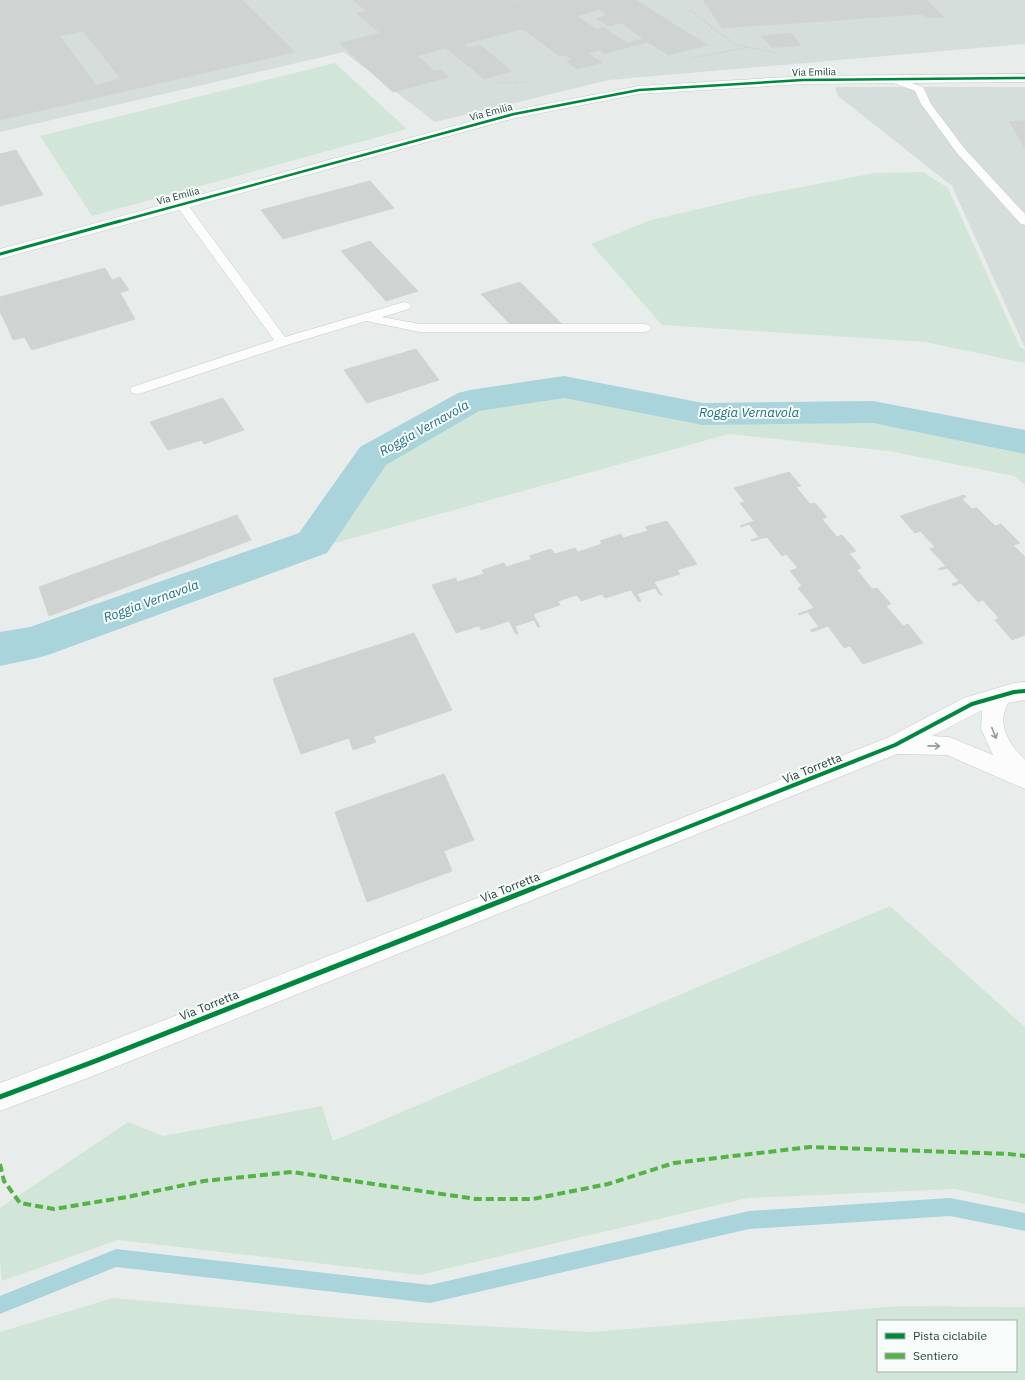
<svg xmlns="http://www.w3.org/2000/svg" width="1025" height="1380" viewBox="0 0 1025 1380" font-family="'IBM Plex Sans',sans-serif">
<rect width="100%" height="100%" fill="#e8edeb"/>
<path fill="#d6dedb" d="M0,0H1025V44L609,80L435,122L344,52L0,132Z
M835,87H1025V348L952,186L838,96Z"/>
<path fill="#d1e6d8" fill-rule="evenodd" d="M335,63L407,129L92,216L40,136Z
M923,172L948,188L1020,347L1025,350V363L925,342L662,325L591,244L651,220L754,196L875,173Z
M568,390L703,417L874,416L1025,448V485L1014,476L889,451L729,434L331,544L382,463L478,406Z
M890,906L1025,1027V1204L955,1189L748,1198L420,1275L118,1240L2,1281L0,1262V1208L128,1122L163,1136L322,1106L333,1141Z
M113,1298L340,1318L592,1332L898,1306L1025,1307V1380H0V1332ZM878,1321H1016V1371H878Z"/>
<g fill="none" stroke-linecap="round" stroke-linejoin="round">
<path fill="#a9d4db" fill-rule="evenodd" d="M950,1198L1025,1213V1231L950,1216L749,1229L430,1303L116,1267L0,1314V1296L116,1249L430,1285L749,1211Z"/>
<path fill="#a9d4db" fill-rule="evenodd" d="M564,376L703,403L873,401L1025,430V454L873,423L703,425L564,398L479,411L386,465L327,553L48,655L33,659L0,666V632L30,627L299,533L360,447L458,393L470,390Z"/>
</g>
<path fill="#cfd4d2" stroke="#d1d6d4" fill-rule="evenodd" d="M0,0H242L295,52L0,120ZM83,31L121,79L96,85L60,36Z
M353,0H520L380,33L356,13L366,11Z
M520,0H636L707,45L668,55L648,42L604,54L599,50L588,53L602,63L577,69L567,62L571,59L565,55L559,56L523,29L464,44L469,48L480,45L512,71L484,79L446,48L417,56L435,71L440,70L449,77L393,92L339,43ZM599,9L607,15L596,18L608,26L621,23L644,39L627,43L603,27L596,29L577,16Z
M703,0H808L825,21L722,28Z
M808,0H840L848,9L894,5L889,0H927L944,17L926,18L922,14L825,21Z
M840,0H889L894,5L848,9Z
M791,33L801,45L772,48L762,36Z
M1009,121H1025V147H1024Z
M16,150L43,195L0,206V154Z
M370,181L394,208L283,239L261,210Z
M370,241L388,260L418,291L386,301L341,251Z
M105,268L112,280L120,277L129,290L7,326L0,312V297Z
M520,282L565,327L511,325L481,294Z
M120,293L135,319L122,323L106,297Z
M106,297L122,323L32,350L23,335L40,329L36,318ZM81,316L88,327L61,335L55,324Z
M81,316L88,327L61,335L55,324Z
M36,318L40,329L23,335L25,337L13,340L7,326Z
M416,349L439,380L367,403L344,370Z
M223,398L244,430L204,444L202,440L168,450L150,422Z
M789,472L801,486L796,487L810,504L815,503L827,517L822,519L837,537L842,535L856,551L849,553L861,568L857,570L872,589L877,588L891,604L886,606L903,626L908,624L923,643L863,664L850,646L844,648L828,626L812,632L810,630L819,627L808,612L799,615L798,614L814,608L798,588L802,586L790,571L798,568L786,554L782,556L767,537L752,541L751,540L759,537L749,524L741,527L740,526L754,521L740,503L745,502L734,488Z
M964,495L966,497L962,499L972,509L977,508L995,526L1001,524L1020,543L1013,545L1025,557V635L1012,640L995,620L999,618L983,600L978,602L961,583L953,586L952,584L959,581L947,568L940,570L938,569L946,566L930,549L935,547L920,531L915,533L900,516Z
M237,515L251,540L49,616L39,587Z
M667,521L697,564L677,570L680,574L654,582L662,595H660L655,588L637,594L641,601L639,602L631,590L605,598L602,594L581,601L577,595L558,601L560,605L533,614L540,627H538L534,620L515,626L518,634H516L509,621L481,630L479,626L456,633L432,585L456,578L457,582L484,574L482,570L504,563L506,567L532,559L529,556L551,549L555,554L575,548L578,552L602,544L600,541L621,534L623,538L648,531L645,527Z
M414,633L452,710L417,722L381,644Z
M381,644L417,722L373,737L376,742L353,750L349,738L301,754L273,679Z
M444,774L474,840L444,851L452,871L367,902L335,812Z"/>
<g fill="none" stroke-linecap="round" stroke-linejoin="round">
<defs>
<path id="service" d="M892,76L923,87L931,104L965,149L1025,214V225L1021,224L957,153L921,104L915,91L888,81L887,79Z
M181,200L185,201L285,337L404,302L409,303L411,306L409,309L382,317L420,324H644L649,325L651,328L649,331L644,332H420L366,321L287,345L142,393L137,394L132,393L130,390L132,387L274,340L175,204L177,201Z"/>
<path id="minor" d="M1025,74V82L803,84L639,94L515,118L0,259V249L509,111L639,86L803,76Z
M1025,682V700L1008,703C996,725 1009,744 1025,760V789L947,755L897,754L98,1074L0,1111V1083L98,1046L887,738L964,698L1014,683ZM982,710L981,729L993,755L949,737L932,736Z"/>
</defs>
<use href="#service" stroke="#c5cac8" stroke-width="1"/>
<use href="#minor" stroke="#c5cac8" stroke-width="1"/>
<path stroke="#c3ccca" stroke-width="1.5" stroke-dasharray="1 2" stroke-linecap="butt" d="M690,10L734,44L777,53
M691,58L750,47
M499,83L528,82"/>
<use href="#service" fill="#fcfcfc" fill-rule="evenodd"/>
<use href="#minor" fill="#fcfcfc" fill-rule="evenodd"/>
<path stroke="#55b346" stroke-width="4" stroke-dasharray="8 4" stroke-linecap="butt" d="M0,1164L4,1181L20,1203L54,1209L127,1197L204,1181L292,1172L476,1199H533L608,1184L674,1163L810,1147L1009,1154L1025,1156"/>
<defs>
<path id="cycleway-far3" d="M117,222L514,114L639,90L803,80L1025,78"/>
<path id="cycleway-far2" d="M0,254L120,221"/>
<path id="cycleway-far1" d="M532,889L895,745L972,704L1014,692L1025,691"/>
<path id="cycleway" d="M0,1097L98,1060L534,888"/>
</defs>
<use href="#cycleway-far3" stroke="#f7fbf9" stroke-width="4"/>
<use href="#cycleway-far2" stroke="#f7fbf9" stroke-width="5"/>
<use href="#cycleway-far1" stroke="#f7fbf9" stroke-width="6"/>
<use href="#cycleway" stroke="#f7fbf9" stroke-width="8"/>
<use href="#cycleway-far3" stroke="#00873e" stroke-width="2.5"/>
<use href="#cycleway-far2" stroke="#00873e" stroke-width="3"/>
<use href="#cycleway-far1" stroke="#00873e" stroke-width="4"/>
<use href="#cycleway" stroke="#00873e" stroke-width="5"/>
</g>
<defs><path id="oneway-shaft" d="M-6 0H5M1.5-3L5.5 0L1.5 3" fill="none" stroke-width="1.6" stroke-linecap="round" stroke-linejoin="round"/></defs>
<g stroke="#909f9b">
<use href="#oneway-shaft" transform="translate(994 733) rotate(68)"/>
<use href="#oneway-shaft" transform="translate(934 746) rotate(1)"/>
</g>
<g text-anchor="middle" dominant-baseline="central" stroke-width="4" stroke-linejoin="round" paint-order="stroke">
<g font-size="10" fill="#24423a" stroke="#f7fbf9">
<text transform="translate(814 72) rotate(-1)">Via Emilia</text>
<text transform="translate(491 112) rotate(-15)">Via Emilia</text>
<text transform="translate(178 196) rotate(-15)">Via Emilia</text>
</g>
<g font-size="12" fill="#24423a" stroke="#f7fbf9">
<text transform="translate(812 768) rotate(-22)">Via Torretta</text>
<text transform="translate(510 887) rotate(-22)">Via Torretta</text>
<text transform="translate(209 1005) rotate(-22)">Via Torretta</text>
</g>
<g font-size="13" font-style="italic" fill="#1c6f80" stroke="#f7fbf9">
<text x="749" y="412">Roggia Vernavola</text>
<text transform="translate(424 428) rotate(-29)">Roggia Vernavola</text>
<text transform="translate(151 601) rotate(-20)">Roggia Vernavola</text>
</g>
</g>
<rect x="877" y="1320" width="140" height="52" fill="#f7fbf9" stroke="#a3b1ad"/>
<rect x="885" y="1333" width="20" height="6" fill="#00873e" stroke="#a3b1ad"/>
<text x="913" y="1340" font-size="12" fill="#24423a">Pista ciclabile</text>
<rect x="885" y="1353" width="20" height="6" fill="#55b346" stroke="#a3b1ad"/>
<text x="913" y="1360" font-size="12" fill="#24423a">Sentiero</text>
</svg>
